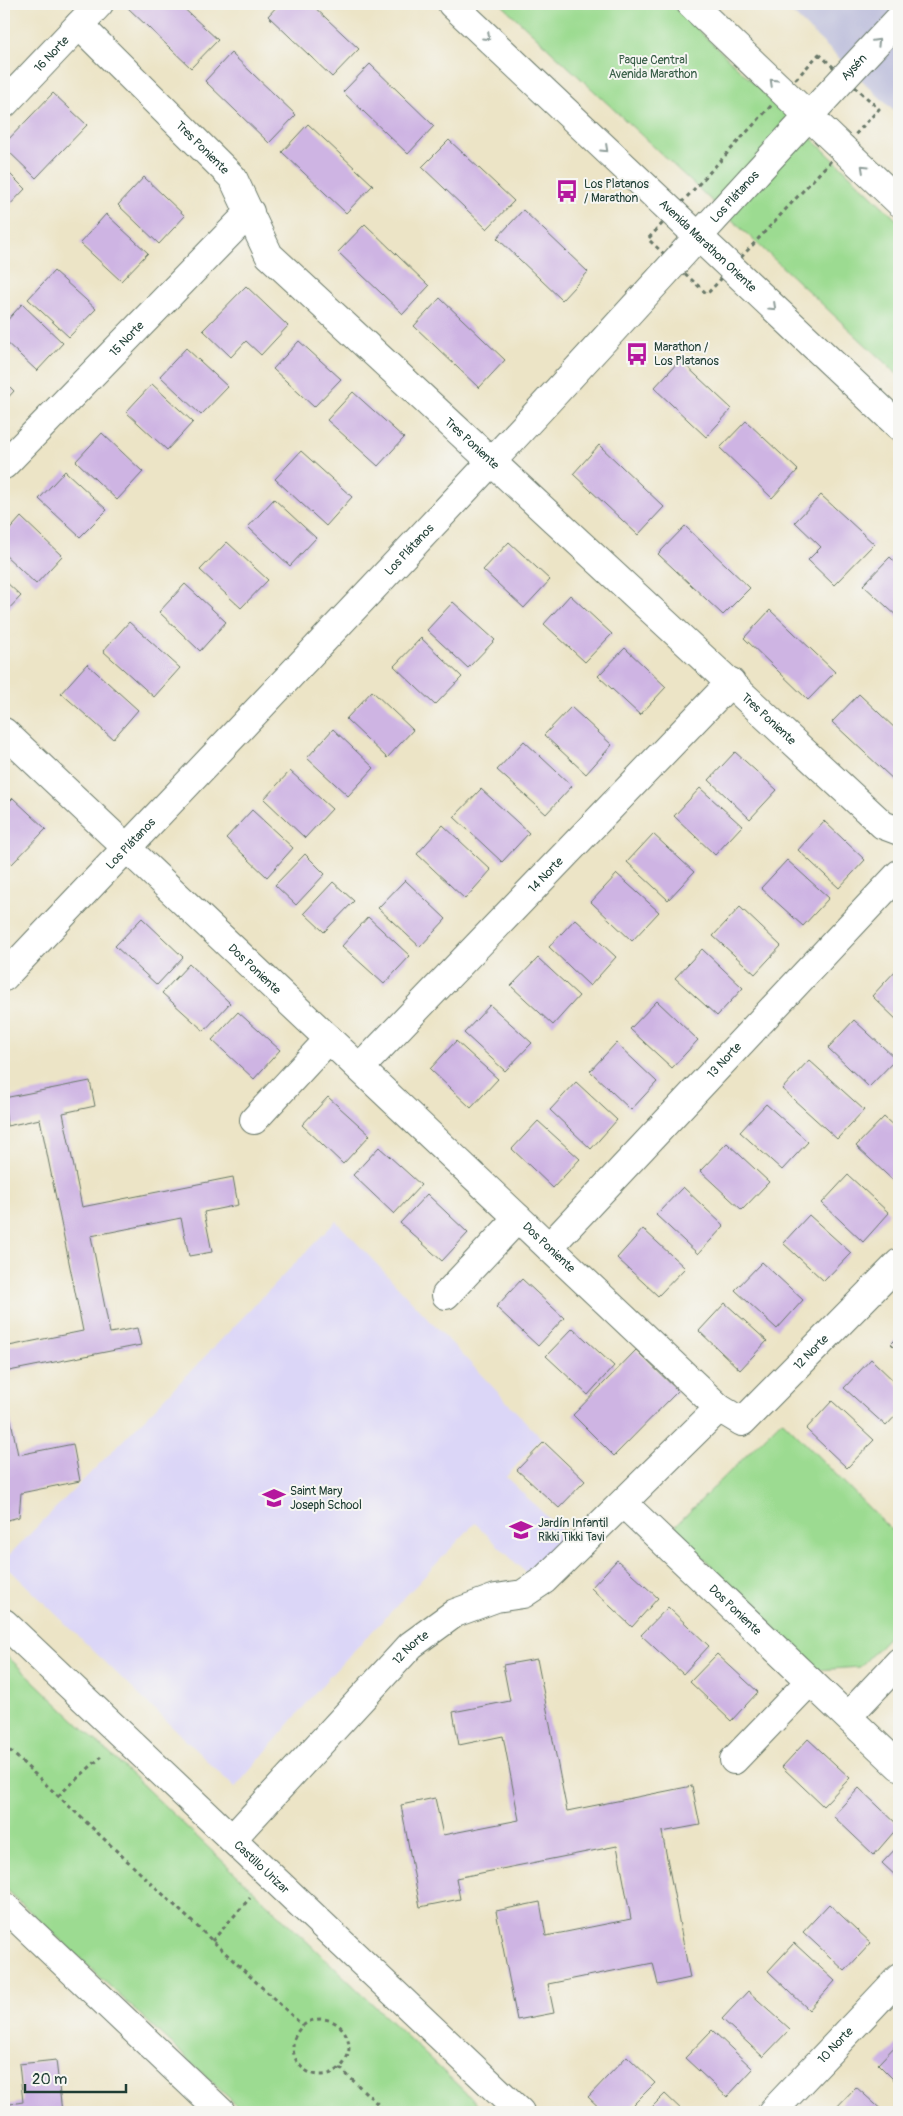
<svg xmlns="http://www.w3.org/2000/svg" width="903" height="2116" viewBox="0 0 903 2116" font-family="Pangolin,sans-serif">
<rect width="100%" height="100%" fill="#f6f6f2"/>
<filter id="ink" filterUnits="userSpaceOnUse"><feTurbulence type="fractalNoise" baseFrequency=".02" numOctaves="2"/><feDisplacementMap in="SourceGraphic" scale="10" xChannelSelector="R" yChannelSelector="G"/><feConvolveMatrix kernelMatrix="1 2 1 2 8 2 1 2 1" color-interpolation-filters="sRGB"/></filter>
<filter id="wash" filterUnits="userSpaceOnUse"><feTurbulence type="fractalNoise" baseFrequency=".0096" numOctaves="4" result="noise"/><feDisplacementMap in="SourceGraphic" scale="20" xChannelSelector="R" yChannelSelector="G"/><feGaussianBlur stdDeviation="1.12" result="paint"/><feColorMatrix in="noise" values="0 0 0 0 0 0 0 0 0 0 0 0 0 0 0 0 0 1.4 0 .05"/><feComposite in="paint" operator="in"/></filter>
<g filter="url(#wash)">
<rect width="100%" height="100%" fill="#ece4c6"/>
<path fill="#dbd6f7" d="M336,1221L541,1438L506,1477L567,1536L528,1575L475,1523L329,1677L235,1788L4,1564V1560L158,1405Z"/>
<path fill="#c1c2dd" d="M783,4H899V116Z"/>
<path fill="#9cdb91" stroke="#5e8c62" d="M501,4H671L899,222V376Z
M782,1420L899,1538V1626L860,1667L817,1670L673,1528Z
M4,1653L486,2112H244L4,1887Z"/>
<g id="blocks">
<path fill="#ceb4e3" d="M130,4H179L218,40L191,68L127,7Z
M279,4H311L359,49L332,77L268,16Z
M231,53L296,115L269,143L205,81Z
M370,64L434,126L408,154L343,92Z
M53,93L87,125L36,178L4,147V144Z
M308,124L373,185L346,213L282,152Z
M449,140L514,201L487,229L422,167Z
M4,168L25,189L4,211Z
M144,177L185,216L159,244L118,205Z
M523,210L588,272L562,300L497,238Z
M106,214L148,253L121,281L80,243Z
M365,224L429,286L403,314L338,252Z
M54,271L96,309L69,337L28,299Z
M246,286L288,326L261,355L246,341L231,357L203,330Z
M440,298L505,360L479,388L414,326Z
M22,304L63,343L37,371L4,340V324Z
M299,341L341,379L314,407L273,369Z
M186,348L228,387L201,415L160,376Z
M680,360L732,409L706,437L654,388Z
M4,381L14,391L4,402Z
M152,384L193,422L167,450L126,412Z
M353,392L404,438L378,466L327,420Z
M746,421L798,470L772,498L720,448Z
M102,433L143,472L117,500L76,461Z
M599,445L664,507L638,535L573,474Z
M301,451L352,497L326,526L275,479Z
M65,471L107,510L80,537L39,499Z
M821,495L874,544L834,585L808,560L821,547L795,522Z
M274,499L316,538L290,566L248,527Z
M21,517L62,556L36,584L4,554V536Z
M685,526L750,588L723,615L658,554Z
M227,542L268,580L241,608L200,570Z
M509,542L550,580L524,608L483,570Z
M890,557L899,566V618L863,585Z
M4,580L21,596L4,614Z
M185,584L226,622L200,651L159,612Z
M570,595L612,634L585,662L544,624Z
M453,602L495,640L468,668L427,630Z
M770,610L835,672L808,700L744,638Z
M129,622L180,668L154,697L103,651Z
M421,638L462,677L435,705L394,666Z
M625,648L666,687L640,715L598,676Z
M87,664L138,710L113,739L61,693Z
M372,691L413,730L387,758L346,719Z
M859,694L899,732V781L897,783L832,722Z
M571,707L612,745L586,774L544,735Z
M333,729L374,768L348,796L307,758Z
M524,741L572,786L546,814L497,770Z
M735,752L777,790L750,819L709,780Z
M290,771L332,809L305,838L264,799Z
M700,788L742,826L715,855L674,816Z
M481,789L529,833L502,862L454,817Z
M13,798L46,829L12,864L4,856V807Z
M252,810L293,848L267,877L226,838Z
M824,821L865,860L839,888L798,850Z
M443,825L491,870L465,899L417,854Z
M653,834L694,872L668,900L627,862Z
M305,854L325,874L296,905L275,885Z
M787,860L829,898L803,926L761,888Z
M617,874L659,912L632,941L591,902Z
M405,880L446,919L420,947L378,908Z
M333,882L354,901L324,932L304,913Z
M740,907L781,946L755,974L713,936Z
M368,917L410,956L384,984L342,946Z
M142,918L183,957L157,985L115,946Z
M575,919L616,957L590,986L549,947Z
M702,949L743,988L717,1016L675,978Z
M538,958L579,996L553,1025L511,986Z
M189,964L230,1003L204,1031L162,993Z
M898,968L899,969V1022L872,996Z
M657,1001L698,1040L672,1068L630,1029Z
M490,1005L532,1043L505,1071L464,1033Z
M238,1012L280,1050L254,1079L212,1040Z
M854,1020L896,1059L869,1087L828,1048Z
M456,1041L498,1079L471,1108L430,1069Z
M616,1043L657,1082L631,1110L590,1071Z
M809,1060L864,1110L837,1139L782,1089Z
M90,1081L95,1106L63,1113L82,1207L233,1177L238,1205L204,1212L212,1252L189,1256L181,1218L91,1236L110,1333L137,1328L141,1345L4,1372V1347L83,1331L40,1119L7,1126L4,1098Z
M576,1082L617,1120L591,1149L550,1110Z
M328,1097L370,1135L343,1164L302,1125Z
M766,1104L808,1142L782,1170L740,1132Z
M884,1117L899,1131V1186L856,1146Z
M538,1121L580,1159L553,1188L512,1149Z
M727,1143L769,1182L742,1210L700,1171Z
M379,1147L421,1185L394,1214L353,1175Z
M848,1175L889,1213L863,1242L822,1203Z
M683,1187L724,1226L698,1254L656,1215Z
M427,1194L468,1233L442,1261L400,1223Z
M809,1215L851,1253L824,1281L783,1243Z
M643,1229L685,1268L658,1296L617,1258Z
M762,1262L803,1300L777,1329L735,1290Z
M522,1279L564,1318L538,1346L496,1307Z
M725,1303L767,1341L740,1370L699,1331Z
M573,1328L614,1366L588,1395L546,1356Z
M899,1336V1352L891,1344Z
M636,1350L678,1391L614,1456L573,1415Z
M871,1359L899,1386V1412L886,1426L844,1388Z
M4,1386L18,1455L73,1444L80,1481L21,1493L19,1517L4,1521Z
M832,1401L874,1440L847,1468L806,1429Z
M544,1442L585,1481L559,1508L517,1470Z
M617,1560L658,1598L632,1627L591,1588Z
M668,1607L709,1646L683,1674L641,1635Z
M717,1654L758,1692L731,1721L690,1682Z
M537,1659L567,1811L692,1786L700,1825L662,1832L690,1978L658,1985L653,1963L548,1984L554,2013L517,2020L496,1911L540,1902L546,1936L631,1919L617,1846L456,1878L460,1899L420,1907L401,1805L435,1798L443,1835L519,1820L503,1736L459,1745L453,1712L510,1701L503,1665Z
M808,1739L850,1778L823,1806L782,1767Z
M859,1788L899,1826L874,1855L833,1816Z
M899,1845V1879L882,1863Z
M829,1904L871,1943L845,1971L803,1932Z
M794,1943L835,1981L809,2010L768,1971Z
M748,1991L790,2029L763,2057L722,2019Z
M712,2030L753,2069L727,2097L685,2058Z
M899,2042V2085L878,2064Z
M627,2056L655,2083L626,2112H604L588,2097Z
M56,2060L62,2112H4V2105L23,2102L19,2064Z
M856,2087L884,2112H832Z
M665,2094L684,2112H647Z"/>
</g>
</g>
<g filter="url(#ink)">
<use href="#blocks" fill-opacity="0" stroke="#677767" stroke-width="1"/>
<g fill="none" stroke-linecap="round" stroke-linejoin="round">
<defs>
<g id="minor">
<path id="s1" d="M79,25L233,178L269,255L883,825L899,831"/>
<path id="s2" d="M4,104L99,4"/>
<path id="s3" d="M4,465L250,212"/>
<path id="s4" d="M4,732L719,1408L742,1422L899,1263"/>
<path id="s5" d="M4,977C167,805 331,634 493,460C630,314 762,164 899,19"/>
<path id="s6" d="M360,1068L731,682"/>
<path d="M254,1120L329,1039"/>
<path id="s7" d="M549,1247L899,874"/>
<path d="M446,1295L518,1218"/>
<path id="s8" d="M623,1503L899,1766"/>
<path id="s9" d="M4,1623L520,2112"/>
<path d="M848,1716L899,1662"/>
<path d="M734,1760L810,1681"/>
<path id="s10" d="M232,1839L411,1645L455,1613L496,1598L523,1594L544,1580L719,1408"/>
<path d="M4,1906L221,2112"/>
<path id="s11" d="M772,2112L899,1978"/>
</g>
<g id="secondary">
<path id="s12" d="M452,4L899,426"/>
<path d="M691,4L899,202"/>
</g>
</defs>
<use href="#minor" stroke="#677767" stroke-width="30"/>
<use href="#secondary" stroke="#677767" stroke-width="30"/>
<path stroke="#677767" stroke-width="3" stroke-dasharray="4 4" stroke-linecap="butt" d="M819,54L879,109L707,294L648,239Z
M4,1745L302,2025
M58,1796L101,1757
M212,1941L250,1898
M293 2047a28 28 0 1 1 56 0a28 28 0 1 1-56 0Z
M340,2068L386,2112"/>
<use href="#minor" stroke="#fff" stroke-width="28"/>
<use href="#secondary" stroke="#fff" stroke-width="28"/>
</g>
<defs><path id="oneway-chevron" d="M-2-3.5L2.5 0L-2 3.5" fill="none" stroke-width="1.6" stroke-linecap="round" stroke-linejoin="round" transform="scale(1.25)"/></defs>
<g stroke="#8f9e9a">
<use href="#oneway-chevron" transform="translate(487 37) rotate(44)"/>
<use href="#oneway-chevron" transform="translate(877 42) rotate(-46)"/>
<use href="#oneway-chevron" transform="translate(773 82) rotate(-136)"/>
<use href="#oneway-chevron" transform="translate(605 149) rotate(43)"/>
<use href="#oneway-chevron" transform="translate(864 168) rotate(-137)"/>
<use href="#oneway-chevron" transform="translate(773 307) rotate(43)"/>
</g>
</g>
<defs>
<symbol id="bus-bare" viewBox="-9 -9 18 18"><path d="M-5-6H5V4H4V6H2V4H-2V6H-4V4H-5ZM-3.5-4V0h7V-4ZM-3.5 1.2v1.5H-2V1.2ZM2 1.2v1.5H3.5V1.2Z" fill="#b5179e" stroke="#f6f6f2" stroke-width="2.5" paint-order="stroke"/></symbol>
<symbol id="school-bare" viewBox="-9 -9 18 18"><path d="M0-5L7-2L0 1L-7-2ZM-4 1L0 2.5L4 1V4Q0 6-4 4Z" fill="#b5179e" stroke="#f6f6f2" stroke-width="2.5" paint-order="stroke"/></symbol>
</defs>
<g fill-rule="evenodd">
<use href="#bus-bare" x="551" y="175" width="32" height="32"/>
<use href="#bus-bare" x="621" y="338" width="32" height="32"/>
<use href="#school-bare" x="258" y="1482" width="32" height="32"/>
<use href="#school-bare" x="505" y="1514" width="32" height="32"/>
</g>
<g text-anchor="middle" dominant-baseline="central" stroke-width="4" stroke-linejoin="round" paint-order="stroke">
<g font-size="12" fill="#1f3d34" stroke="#f6f6f2">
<text stroke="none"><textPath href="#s2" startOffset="69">16 Norte</textPath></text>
<text stroke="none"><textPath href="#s5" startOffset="1245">Aysén</textPath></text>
<text stroke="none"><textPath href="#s1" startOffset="174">Tres Poniente</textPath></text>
<text stroke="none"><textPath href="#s5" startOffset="1069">Los Plátanos</textPath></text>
<text stroke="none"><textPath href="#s12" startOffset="352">Avenida Marathon Oriente</textPath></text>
<text stroke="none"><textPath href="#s3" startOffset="176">15 Norte</textPath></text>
<text stroke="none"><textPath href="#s1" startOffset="579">Tres Poniente</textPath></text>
<text stroke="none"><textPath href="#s5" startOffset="589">Los Plátanos</textPath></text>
<text stroke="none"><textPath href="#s1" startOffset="984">Tres Poniente</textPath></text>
<text stroke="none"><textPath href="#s5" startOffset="184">Los Plátanos</textPath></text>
<text stroke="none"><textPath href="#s6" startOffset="268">14 Norte</textPath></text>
<text stroke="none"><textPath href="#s4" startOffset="345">Dos Poniente</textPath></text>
<text stroke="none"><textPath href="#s7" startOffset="256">13 Norte</textPath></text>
<text stroke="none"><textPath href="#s4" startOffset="750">Dos Poniente</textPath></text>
<text stroke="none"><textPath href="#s4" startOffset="1109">12 Norte</textPath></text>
<text stroke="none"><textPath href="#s8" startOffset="155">Dos Poniente</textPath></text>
<text stroke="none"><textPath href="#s10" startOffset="262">12 Norte</textPath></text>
<text stroke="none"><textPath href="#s9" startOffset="355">Castillo Urizar</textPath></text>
<text stroke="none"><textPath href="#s11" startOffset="92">10 Norte</textPath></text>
</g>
<g font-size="12" fill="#385d47" stroke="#f6f6f2">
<text x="653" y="60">Paque Central<tspan x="653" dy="14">Avenida Marathon</tspan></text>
</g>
<g font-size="12" fill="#1f3d34" stroke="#f6f6f2" text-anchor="start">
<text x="584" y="184">Los Platanos<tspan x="584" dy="14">/ Marathon</tspan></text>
<text x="654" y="347">Marathon /<tspan x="654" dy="14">Los Platanos</tspan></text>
<text x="290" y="1491">Saint Mary<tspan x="290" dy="14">Joseph School</tspan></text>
<text x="538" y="1523">Jardín Infantil<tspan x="538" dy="14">Rikki Tikki Tavi</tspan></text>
</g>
</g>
<rect width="903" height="2116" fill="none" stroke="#f6f6f2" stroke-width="20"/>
<path d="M25 2084v8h101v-8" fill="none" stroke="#1f3d34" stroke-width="2.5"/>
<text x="32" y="2084" font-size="15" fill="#1f3d34" stroke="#f6f6f2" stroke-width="4" paint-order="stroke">20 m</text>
</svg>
